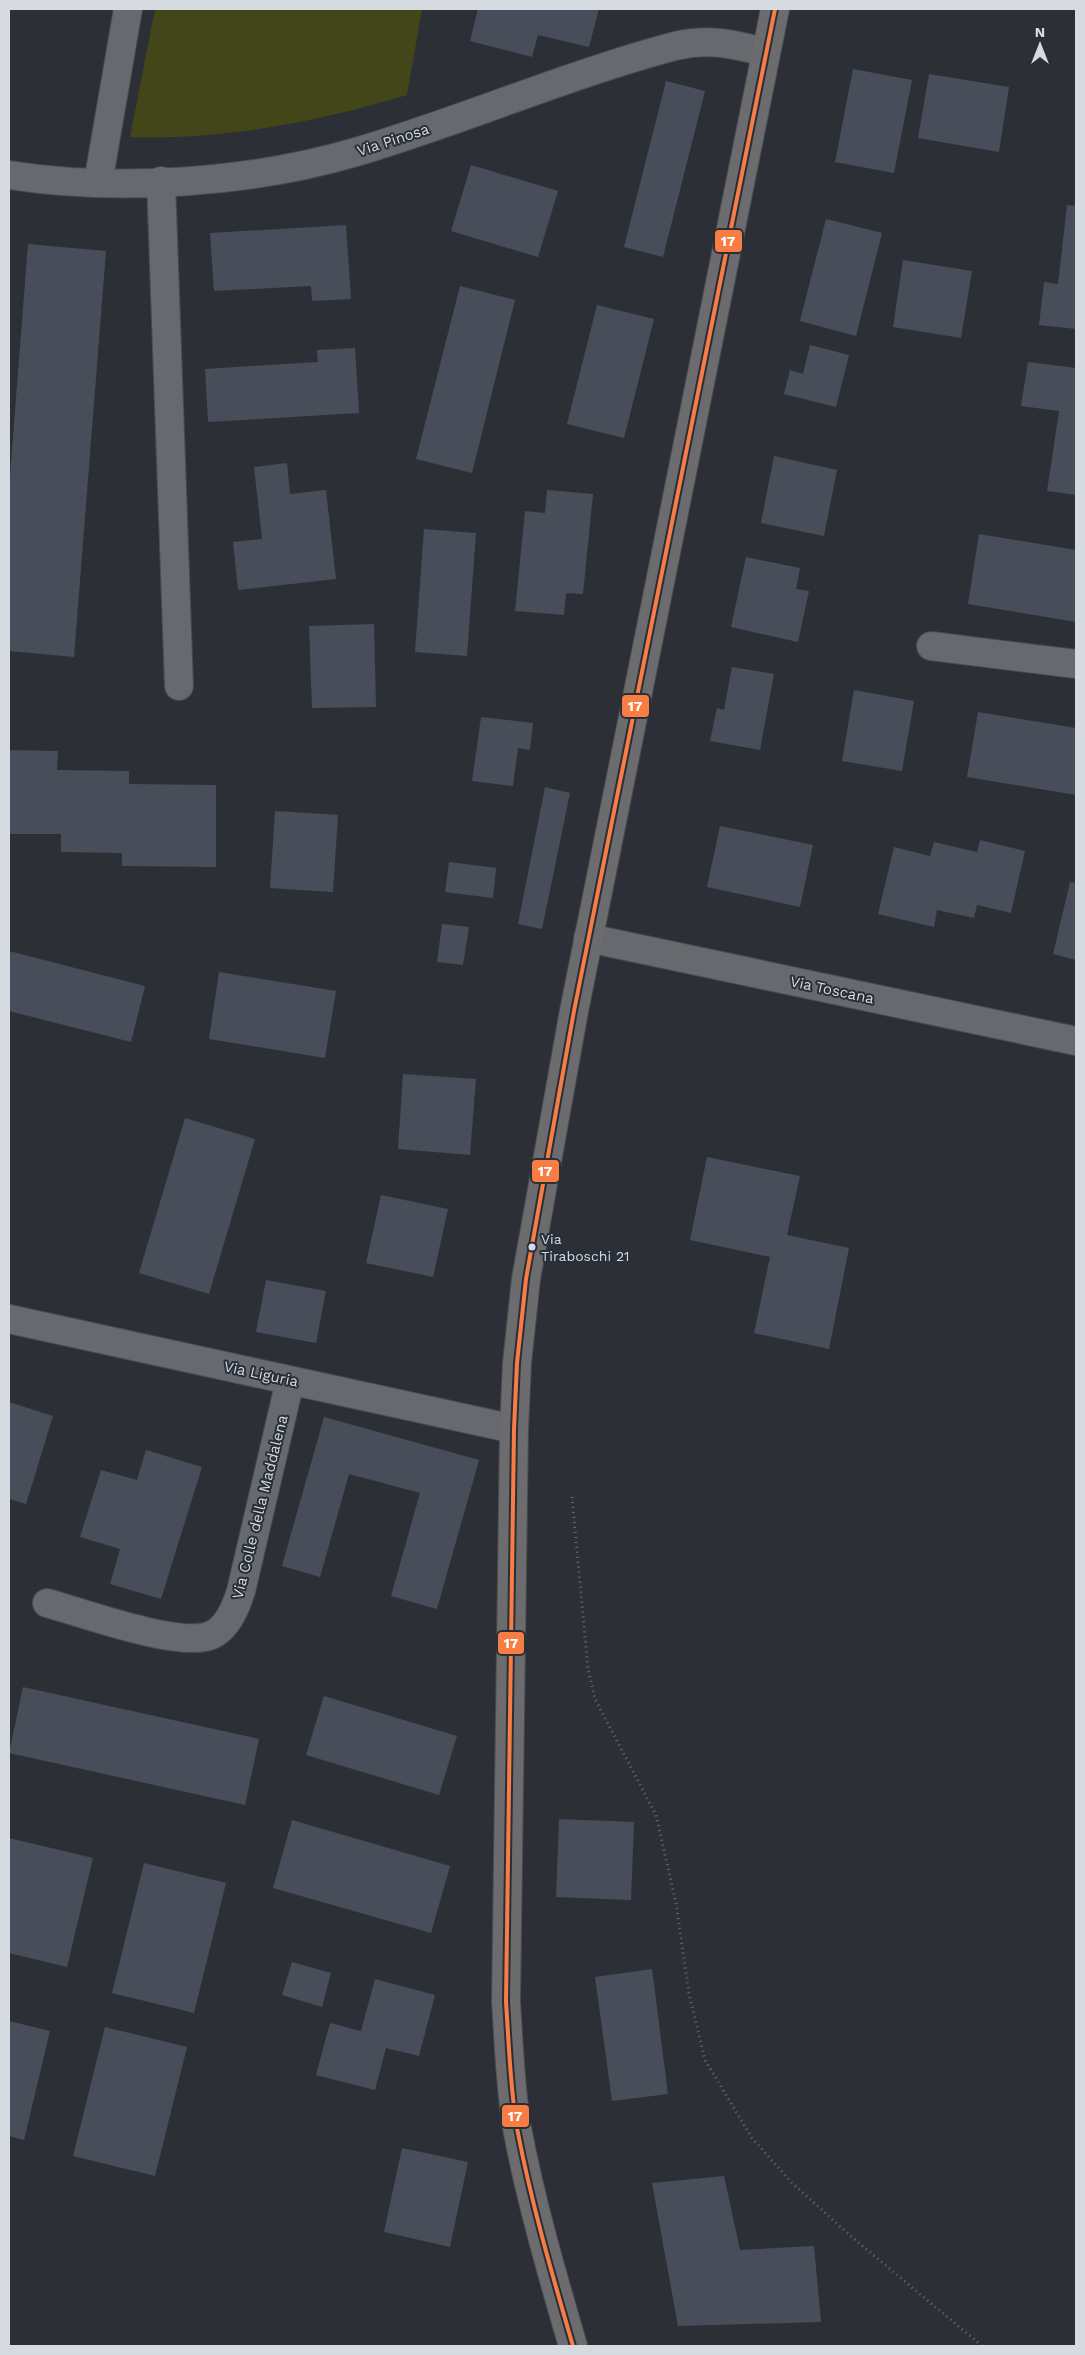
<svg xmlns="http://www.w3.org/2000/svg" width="1085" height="2355" viewBox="0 0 1085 2355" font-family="'Work Sans',sans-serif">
<rect width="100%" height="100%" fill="#2c3036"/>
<path fill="#424619" d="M155,9H422L407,95C316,122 225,140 130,137Z"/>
<path fill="#474e59" d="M478,9H599L589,47L538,35L532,57L470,41Z
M853,69L912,80L894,173L835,162Z
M929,74L1009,87L999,152L918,138Z
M666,81L705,91L663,257L624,247Z
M471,165L558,191L538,257L451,231Z
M1067,205L1076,206V329L1039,325L1044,282L1058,284Z
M826,219L882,233L856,336L800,321Z
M346,225L351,299L312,301L311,286L214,291L210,233Z
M28,244L106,251L74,657L9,651V488Z
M903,260L972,271L961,338L893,327Z
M460,286L515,300L472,473L416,459Z
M597,305L654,319L624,438L567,424Z
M810,345L849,355L836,407L784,394L790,370L803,374Z
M355,348L359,413L208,422L205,369L318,362L317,350Z
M1028,362L1076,368V495L1047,491L1059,411L1021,406Z
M774,456L837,470L824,536L761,523Z
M287,463L290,494L326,490L336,579L238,590L233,542L262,539L254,467Z
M547,490L593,494L583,594L566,593L564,615L515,611L525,511L545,513Z
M424,529L476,533L467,656L415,652Z
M979,534L1076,550V622L968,604Z
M746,557L800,568L796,589L809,591L798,642L731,627Z
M374,624L376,707L312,708L309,626Z
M732,667L774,674L760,750L710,741L717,708L724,710Z
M854,690L914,701L902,771L842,761Z
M978,712L1076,728V795L967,777Z
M481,717L533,723L530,750L518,748L513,786L472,781Z
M9,750L58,751L57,770L129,771V784L216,785V867L122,866V853L61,852V834H9Z
M545,787L570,793L542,929L518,924Z
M275,811L338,815L333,892L270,888Z
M720,826L813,845L800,907L707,887Z
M980,840L1025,851L1011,913L977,905L974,918L937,910L934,927L878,914L894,847L930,856L934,842L977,852Z
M449,862L496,868L493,898L445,892Z
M1070,882L1076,883V960L1053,954Z
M442,924L469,927L463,965L437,962Z
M9,951L145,986L131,1042L9,1011Z
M219,972L336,991L325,1058L209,1039Z
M403,1074L476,1079L470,1155L398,1149Z
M185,1118L255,1139L209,1294L139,1273Z
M707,1157L800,1176L787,1235L849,1248L829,1349L754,1333L770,1257L690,1240Z
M381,1195L448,1209L433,1277L366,1263Z
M266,1280L326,1291L316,1343L256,1332Z
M9,1402L53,1416L26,1504L9,1499Z
M324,1417L479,1460L437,1609L391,1596L420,1493L349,1474L320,1577L282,1566Z
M146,1450L202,1467L161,1599L110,1584L120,1549L80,1537L101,1470L137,1480Z
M23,1687L259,1739L245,1805L9,1753Z
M324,1696L457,1736L439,1795L306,1755Z
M559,1819L634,1822L631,1900L556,1897Z
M292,1820L450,1866L431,1933L273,1888Z
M9,1838L93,1858L67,1967L9,1953Z
M144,1863L226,1883L194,2013L112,1993Z
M292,1962L331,1973L322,2007L282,1995Z
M652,1969L668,2094L612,2101L595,1977Z
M375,1979L435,1995L419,2056L386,2048L375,2090L316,2075L330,2023L361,2031Z
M9,2021L50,2031L24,2140L9,2136Z
M105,2027L187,2047L155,2176L73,2156Z
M402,2148L468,2162L450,2247L384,2232Z
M724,2176L740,2250L814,2246L821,2322L678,2326L652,2183Z"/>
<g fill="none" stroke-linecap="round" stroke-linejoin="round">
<defs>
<path id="street" d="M9,175C118,192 250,183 356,152C464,120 566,75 675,46C709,38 732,44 765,52
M161,181L179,686
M98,183L128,9
M931,646L1076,664
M588,938L1076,1041
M9,1319L514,1429
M47,1603C83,1613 176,1647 209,1636C227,1630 236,1607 241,1591L290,1381"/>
<path id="secondary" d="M573,2346C552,2274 531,2202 517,2128C510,2087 509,2044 506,2002L514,1429L517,1363L526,1279L574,1011L775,9"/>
</defs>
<use href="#street" stroke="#484b50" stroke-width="30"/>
<use href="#secondary" stroke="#484b50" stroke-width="30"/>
<path stroke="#686a6d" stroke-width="3" stroke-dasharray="1 4" stroke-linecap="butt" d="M572,1497L588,1669L595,1699L656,1815L676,1903L689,1994L705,2060L752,2138L791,2182L853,2238L982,2346"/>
<use href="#street" stroke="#66696d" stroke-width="28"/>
<use href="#secondary" stroke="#6c6c6e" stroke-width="28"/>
<defs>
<path id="bus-1" d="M573,2346C552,2274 531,2202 517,2128C510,2087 509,2044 506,2002L514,1429L517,1363L526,1279L574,1011L775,9"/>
</defs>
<use href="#bus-1" stroke="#292f39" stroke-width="8"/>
<use href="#bus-1" stroke="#f77d43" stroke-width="4"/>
</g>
<circle fill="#d6dae1" stroke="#292f39" stroke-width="2" cx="532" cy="1247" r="4.5"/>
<g text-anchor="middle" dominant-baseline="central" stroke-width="4" stroke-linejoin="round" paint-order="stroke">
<g font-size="14" fill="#d6dae1" stroke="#292f39" text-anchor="start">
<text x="541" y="1239">Via<tspan x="541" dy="17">Tiraboschi 21</tspan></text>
</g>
<g font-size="15" fill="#d6dae1" stroke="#292f39">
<text transform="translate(393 140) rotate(-18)">Via Pinosa</text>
<text transform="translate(832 990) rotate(12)">Via Toscana</text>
<text transform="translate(261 1374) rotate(12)">Via Liguria</text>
<text transform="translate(260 1507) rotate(-76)">Via Colle della Maddalena</text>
</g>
</g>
<g stroke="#292f39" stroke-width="2">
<rect x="714" y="229" width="29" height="24" rx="5" fill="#f77d43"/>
<rect x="621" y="694" width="29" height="24" rx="5" fill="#f77d43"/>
<rect x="531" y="1159" width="29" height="24" rx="5" fill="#f77d43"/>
<rect x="497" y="1631" width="28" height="24" rx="5" fill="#f77d43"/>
<rect x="501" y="2104" width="29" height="24" rx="5" fill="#f77d43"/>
</g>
<g font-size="14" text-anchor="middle" font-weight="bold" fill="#fff">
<text x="728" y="246">17</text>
<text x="635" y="711">17</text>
<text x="545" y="1176">17</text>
<text x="511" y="1648">17</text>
<text x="515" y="2121">17</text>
</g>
<rect width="1085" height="2355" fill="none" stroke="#d6dae1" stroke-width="20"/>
<g transform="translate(1040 45)" stroke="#292f39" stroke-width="4" paint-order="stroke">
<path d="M0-4L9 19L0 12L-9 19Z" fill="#d6dae1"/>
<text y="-8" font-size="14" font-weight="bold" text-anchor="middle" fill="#d6dae1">N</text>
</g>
</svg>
